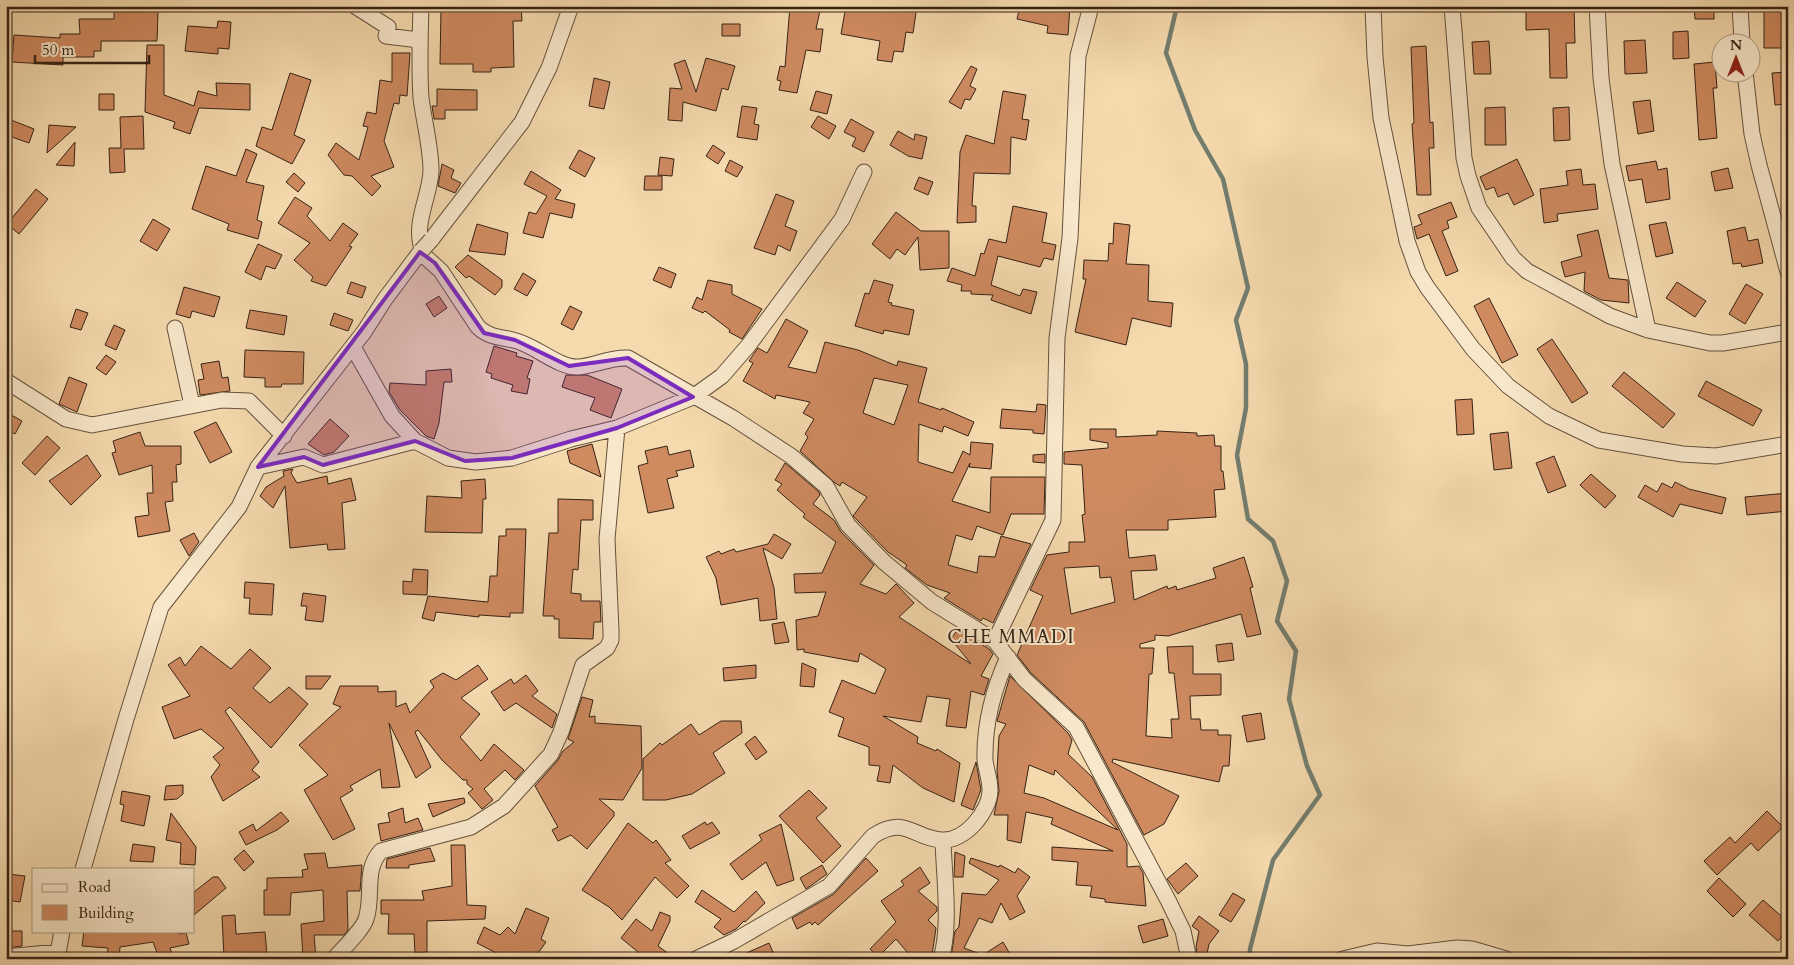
<svg xmlns="http://www.w3.org/2000/svg" width="1794" height="965" viewBox="0 0 1794 965" font-family="Cardo,serif">
<rect width="100%" height="100%" fill="#f5daae"/>
<filter id="stains"><feTurbulence type="fractalNoise" baseFrequency=".004" numOctaves="4"/><feColorMatrix values="0 0 0 0 .2 0 0 0 0 .09 0 0 0 0 .02 0 0 0 .5 -.17"/></filter>
<radialGradient id="worn" r=".72"><stop offset=".6" stop-color="#630" stop-opacity="0"/><stop offset="1" stop-color="#630" stop-opacity=".3"/></radialGradient>
<g fill="none" stroke-linecap="round" stroke-linejoin="round">
<path stroke="#737e6f" stroke-width="4.5" d="M1177,6L1166,53L1195,130L1223,179L1248,288L1236,320L1246,364V408L1237,455L1248,519L1273,541L1287,581L1277,621L1296,651L1289,699L1307,766L1320,795L1273,860L1250,949V959"/>
</g>
<path fill="#cf8a60" stroke="#352315" fill-rule="evenodd" d="M464,6H521L522,21H513L514,67L491,68V72H473V64H440L441,9H464Z
M790,6H821L816,29H823L820,52L806,50L797,93L779,90L781,81L777,80L780,66L785,67Z
M846,6H917L913,33L906,32L903,52L894,51L892,62L877,60L880,41L841,34Z
M1020,6H1070L1068,35L1047,33L1048,26L1017,19Z
M1526,6H1574L1575,43H1566L1567,78H1550L1549,29L1526,30Z
M1694,6H1714V19H1695Z
M1764,6H1785V48H1764Z
M114,12H158L157,41H101V51H94V57H63V65L12,62L14,35L60,38V34H80L79,19H114Z
M218,21L231,22L229,49L218,48V54L185,51L188,26L217,28Z
M722,24H740V36H722Z
M1688,31L1689,58L1673,59V32Z
M1645,40L1647,73L1625,74L1624,41Z
M1489,41L1491,74H1474L1472,42Z
M147,45H164V95L194,106L198,91L217,96L216,83L250,84V110L199,108L190,134L173,128L175,122L145,112Z
M1426,46L1430,123L1433,122L1434,148H1429L1431,195H1417L1412,124L1414,123L1411,47Z
M392,53H410L407,96L400,95L399,104L394,103L384,141L394,167L371,176L381,186L372,196L352,176L344,175L328,155L336,143L359,160L368,127L363,126L367,112L376,114L380,80L392,82Z
M706,58L735,66L728,90L722,88L716,111L683,102L682,121L668,120L670,88L682,89L674,64L685,60L696,92Z
M1715,62L1717,88H1713L1717,138L1699,140L1694,64Z
M971,66L977,69L970,86L976,89L970,100L965,99L961,109L949,102Z
M1788,72V104L1775,105L1772,73Z
M290,73L311,80L294,135L305,140L292,164L256,146L262,127L272,130Z
M594,78L610,82L604,109L589,106Z
M437,89L477,90V110H445V119H434L432,106H437Z
M816,91L832,95L827,114L810,110Z
M1003,91L1026,95L1022,119L1029,120L1026,140L1011,137L1010,174L974,173L972,206H976V222L957,223L960,152L966,135L994,144Z
M99,94H114V110H99Z
M1650,100L1654,131L1638,134L1633,102Z
M742,106L757,108L754,124L759,125L757,140L737,137Z
M1505,107L1506,145H1485V108Z
M1569,107L1570,140L1554,141L1553,108Z
M143,116L144,149H124L125,172L110,173L109,148H121L120,117Z
M818,116L836,126L829,139L811,127Z
M6,118L34,129L29,143L6,135Z
M851,119L874,132L864,152L852,146L856,138L844,132Z
M49,125L76,127L47,153Z
M898,131L914,140L915,134L927,137L922,159L908,156L890,145Z
M75,142L74,166L56,165Z
M713,145L725,153L718,164L706,156Z
M246,149L257,154L246,182L264,186L257,220L262,222L258,239L227,230L229,224L192,209L206,166L236,176Z
M579,150L595,158L585,177L569,168Z
M660,157L674,159L672,176L658,175Z
M1517,159L1534,195L1514,205L1508,193L1498,197L1494,187L1486,190L1480,177Z
M730,160L743,167L737,177L725,171Z
M1656,161L1658,170L1667,168L1670,199L1646,203L1642,179L1629,181L1626,166Z
M442,164L454,170L451,178L461,183L455,193L438,186Z
M1728,168L1733,188L1715,191L1711,172Z
M1581,169L1583,185L1595,184L1598,209L1557,214L1558,221L1544,223L1540,189L1568,185L1566,171Z
M531,171L561,190L555,199L575,204L572,218L550,213L543,238L523,233L529,212L536,214L547,196L524,184Z
M294,173L305,183L298,192L286,182Z
M645,176H662V190H644Z
M919,177L933,182L928,195L914,189Z
M36,189L48,199L19,234L7,224Z
M776,194L794,201L785,226L797,231L790,251L778,245L775,255L754,248Z
M295,197L312,208L307,216L330,241L343,223L358,234L349,246L352,247L326,286L311,281L313,277L294,260L310,243L278,223Z
M1451,202L1457,217L1447,221L1449,228L1442,231L1458,271L1446,276L1429,234L1417,239L1414,227L1422,224L1418,215Z
M1013,206L1047,213L1042,242L1056,245L1053,260L1044,258L1040,267L998,256L991,285L1020,296L1023,289L1037,292L1031,314L991,300L993,295L971,294V291H961L962,285L947,281L952,268L975,276L981,253L984,254L989,239L1006,243Z
M896,212L921,231H949V268L920,270L918,237L905,255L897,249L890,259L872,244Z
M153,219L170,229L157,251L140,241Z
M1666,222L1673,253L1656,257L1649,225Z
M1114,223L1130,225L1126,264L1149,265L1148,301L1173,303L1171,327L1132,318L1126,345L1075,332L1086,279H1083L1084,260L1108,261L1109,243L1113,244Z
M477,224L508,233L505,255L469,251Z
M1745,227L1748,241L1758,239L1763,263L1742,267L1741,263L1733,264L1727,231Z
M1598,230L1609,278L1628,280L1629,303L1601,300L1584,291L1585,272L1565,277L1561,262L1582,256L1577,235Z
M258,244L282,255L275,269L266,266L261,280L245,272Z
M468,255L502,280V287L495,295L469,276L466,278L455,267Z
M659,267L676,274L671,288L653,280Z
M523,273L536,281L527,296L514,289Z
M708,280L732,285V294L762,309L742,339L729,332L730,330L705,311L703,313L692,308L697,297L702,300Z
M874,280L893,285L888,302L892,303L891,305L914,310L909,335L884,330L883,334L855,326L865,293L869,294Z
M351,282L366,287L362,298L347,293Z
M1677,282L1706,301L1695,317L1666,298Z
M1746,284L1763,294L1745,324L1729,314Z
M184,287L220,297L214,317L192,311L190,318L176,314Z
M439,296L447,308L434,317L426,304Z
M1489,298L1518,355L1502,363L1474,306Z
M570,306L582,312L573,330L561,324Z
M76,309L88,313L81,330L70,327Z
M250,310L287,316L284,335L246,328Z
M334,313L353,320L348,331L330,325Z
M786,319L808,331L788,367L816,373L825,342L858,350L897,366L898,361L927,368L918,402L941,410L942,408L974,422L968,436L944,426L942,432L919,424L918,462L953,473L963,451L970,455L971,442L993,444L991,469L969,467L970,463L952,501L990,513L991,477H1045L1044,514H1011L1003,535L977,526L972,540L956,535L948,565L977,573L979,556L995,557L1001,536L1031,544L993,623L983,618L981,621L944,598L950,593L927,585L905,568L907,565L888,552L856,519L853,516L867,497L842,482L840,486L835,483L800,451L808,437L805,434L814,419L803,413L810,402L776,395L775,399L743,381L753,363L749,361L753,355L758,348L767,353ZM874,378L908,385L894,425L863,413Z
M114,325L125,330L116,350L105,345Z
M1552,339L1588,393L1572,403L1537,349Z
M494,346L517,353L516,356L533,361L527,378L530,379L527,394L511,391L513,385L491,378L492,374L486,372Z
M245,350L304,352L303,384H282L281,387H265V378L244,377Z
M106,355L116,362L106,375L96,368Z
M219,361L222,378L228,377L230,391L200,395L198,380L204,379L201,364Z
M451,369L452,382H444L439,423L434,439L426,436L400,410L389,392L390,383L426,385V371Z
M1624,372L1675,414L1663,428L1612,386Z
M566,375H587L622,389L611,418L590,410L595,398L562,387Z
M69,377L87,384L77,412L59,404Z
M1706,381L1762,410L1753,426L1698,396Z
M1472,399L1474,434L1457,435L1455,400Z
M1037,404L1046,405L1044,434L1033,433V430L1000,428L1002,409L1036,412Z
M6,412L22,421L15,434L6,429Z
M330,419L349,436L334,452L324,455L308,444Z
M216,422L232,452L210,463L194,432Z
M1090,429H1116V437L1157,435V431L1197,433V436L1214,435L1215,446H1221V471H1223L1225,489L1214,490L1216,517L1168,520V530H1126L1129,558L1155,555L1157,570L1131,571L1134,600L1167,586L1168,589L1176,586L1177,590L1216,578L1213,568L1244,557L1253,587L1250,588L1261,634L1247,637L1241,614L1168,636L1155,635V640L1140,644V648H1154L1152,674H1149L1146,736L1172,738L1171,719H1179L1174,673H1169L1167,647L1193,646V674H1221V695L1190,696L1191,719H1200L1201,730H1218V735H1231L1229,766H1223L1219,782L1113,759L1112,762L1179,796L1164,824L1144,835L1084,722L1031,673L1017,655L1043,596L1030,590L1047,555L1069,552V542H1085L1082,515L1085,514L1082,465L1064,464V452L1108,448V443L1090,440ZM1099,566L1100,578L1111,577L1115,602L1071,614L1064,568Z
M140,432L145,446H181V464L176,465L177,482H172L173,501L165,502L170,531L138,537L135,517L149,515L147,493H153L152,465L119,475L112,453L116,452L113,441Z
M1508,432L1512,468L1494,470L1490,434Z
M47,436L60,448L35,475L22,463Z
M592,444L601,477L570,463L567,451Z
M667,446L669,455L690,450L694,467L676,471L678,476L667,479L674,508L648,513L638,466L648,463L645,451Z
M1045,454V463L1033,462V455Z
M87,455L101,476L71,505L49,481Z
M1554,456L1566,486L1548,493L1536,463Z
M785,463L819,492L820,495L813,504L834,520L841,532L874,565L860,584L886,594L896,584L914,603L899,617L971,664L951,639L958,629L989,649L993,654L981,676L989,679L984,695L971,691L966,728L946,726L950,699L927,696L921,722L883,716L918,737L917,743L936,751L937,749L960,763L954,802L923,788L893,765L890,783L877,781L880,766L869,765V747L838,736L844,718L829,712L842,680L875,694L886,669L860,653L858,662L804,652V649L797,650L796,620L818,616L826,592L795,593L794,574L822,573L836,542L803,517L805,514L777,490L782,484L775,480Z
M293,469L291,473L297,483L327,476L328,484L351,478L356,500L342,503L345,549L328,550L327,544L290,548L285,486L273,508L260,496L266,487L284,476L283,471Z
M1591,474L1616,496L1605,508L1580,485Z
M485,479L486,499H483L482,533L425,532L427,496L462,498L461,481Z
M1675,482L1689,489L1726,498L1722,514L1680,504L1673,517L1638,497L1645,485L1657,492L1662,483L1672,488Z
M1788,493V511L1747,515L1745,497Z
M558,499L593,500V520H581L578,570L573,569L571,593L581,594V601H600L601,622H594L593,639L559,638V619H554V616H543L549,533H558Z
M506,529H526L523,613H510V617L479,615V617L436,612L434,621L422,618L428,596L488,602L490,576H497L499,536H506Z
M194,533L199,542L189,556L180,540Z
M774,534L791,544L782,559L763,548L774,588L777,619L760,621L758,598L721,605L716,578L706,557L719,551L721,554L734,549L736,552L768,544Z
M413,569L428,570L427,595L403,594V581L412,582Z
M245,582L274,584L272,615L249,614L250,598H244Z
M303,593L326,596L323,622L305,620L307,606H301Z
M784,622L789,642L775,644L772,624Z
M1232,643L1234,660L1218,662L1216,645Z
M201,646L231,669L250,649L271,668L253,688L270,703L289,687L308,704L271,748L230,707L225,711L259,762L252,770L260,777L223,801L211,777L220,765L213,757L224,748L201,729L174,739L162,707L190,696L168,665L180,657L185,666Z
M802,663L816,669L814,687L800,686Z
M478,665L488,679L461,698L480,714L460,737L481,761L494,744L524,770L515,780L505,770L484,789L493,800L482,809L468,793L473,789L467,784V780H463L442,760L418,730L415,732L431,767L416,778L389,723L400,787L382,788L380,769L350,786L353,790L340,798L355,829L333,840L304,790L328,775L299,745L341,707L333,704L340,686H378V692L396,691V707L406,703L410,713L434,687L430,681L443,673L456,680Z
M756,665V678L724,681L723,668Z
M526,675L538,691L532,696L557,714L552,728L516,703L504,711L491,692L511,679L514,684Z
M306,676H331L321,689H306Z
M1010,676L1068,733L1072,740L1068,754L1092,777L1127,844V867L1139,866L1143,873L1146,906L1105,902V899L1090,897L1092,886L1076,885L1078,862L1052,860V847L1113,851L1051,824L1053,818L1026,812L1021,843L1007,840L1008,815H994L999,791L997,771L999,736L1006,724L997,721ZM1029,765L1054,775L1055,770L1118,830L1044,798L1024,793Z
M582,697L593,700L589,717L595,716V723L641,726L642,768L623,800L599,799L614,812V816L587,849L571,835L558,841L552,830L558,827L535,786L558,760L563,751L574,742L568,739Z
M1261,713L1265,739L1247,742L1242,716Z
M721,721H741L742,733L713,753L725,773L692,794L666,800H643V759L660,743L662,745L691,724L699,735Z
M755,736L767,752L756,760L745,744Z
M976,762L981,790L973,810L961,805Z
M183,785V794L177,799L164,800L166,786Z
M809,790L827,808L816,818L841,846L823,863L779,816Z
M122,791L150,796L144,826L121,821L124,805L120,804Z
M464,798L465,803L433,817L428,804Z
M403,808L405,823L418,818L423,830L381,841L378,824L390,822L388,813Z
M1767,811L1783,827L1758,851L1751,843L1717,875L1704,861L1730,837L1735,843Z
M281,812L289,821L277,830L246,845L239,832L253,824L256,831Z
M171,813L196,847L195,865L180,864L181,843L166,840Z
M705,822L707,825L712,822L720,833L690,849L682,836Z
M628,823L653,843L656,840L671,860L665,863L689,886L677,898L655,877L622,920L609,907L582,890Z
M781,824L794,880L777,886L766,862L742,880L730,864L762,840L759,835Z
M133,844L155,847L153,862L130,861Z
M451,845H465L467,905L486,906L485,919L427,921V952L415,953L414,934H388L389,914H381V900H424L422,891L452,886Z
M430,848L435,861L409,865V868H386L387,859Z
M244,850L254,862L244,871L234,859Z
M955,852L965,856L963,877H954Z
M325,853L328,868L362,865L360,891H347L348,930L344,935H314L316,959H303L301,924L324,921L323,890L291,893L290,915H264V890H267V878L303,877L302,870L308,869L304,854Z
M866,858L878,871L818,925L815,922L812,925L810,922L797,929L792,918L834,894Z
M971,858L999,867L1000,865L1015,873L1018,868L1030,877L1017,896L1025,912L1010,920L1001,903L992,923L979,918L964,948L983,955L1003,942L1013,959H956L951,957L955,931L959,927L962,893L986,895L999,880L969,863Z
M1186,863L1198,876L1178,894L1167,879Z
M822,865L827,874L806,889L800,878Z
M920,867L930,883L918,891L937,907V911L928,920L936,928L932,955L927,959H913L896,939L878,957L870,949L896,922L881,901L904,885L901,881Z
M8,874L25,876L20,902L6,900Z
M213,877H218L226,888L194,915V892Z
M1719,878L1746,904L1733,917L1707,891Z
M702,890L734,912L756,891L765,903L745,922L744,921L736,929L724,935L714,927L721,919L695,902Z
M1233,893L1245,900L1231,922L1219,915Z
M1763,900L1788,922V930L1778,941L1749,915Z
M526,908L549,918L541,939L546,942L534,959H508L477,943L484,927L500,935L508,927L515,934Z
M660,912L670,916V921L658,946L676,959H633L638,952L621,938L636,919L652,931Z
M235,915L236,934L265,932L267,955L254,956V953L224,957L222,916Z
M1199,916L1219,931L1209,944L1206,959L1198,958L1196,947L1199,931L1192,926Z
M1163,919L1168,936L1143,943L1138,926Z
M6,931H22V946L6,948Z
M84,931H178L179,934L186,933L189,944L170,948L172,954L159,958L153,942L120,947L119,959H107L108,948L82,946Z
M769,943L776,959H733Z"/>
<g fill="none" stroke-linecap="round" stroke-linejoin="round">
<defs>
<path id="street" d="M355,6L388,27L386,36L419,40
M421,6C420,37 419,68 421,98C424,122 431,147 431,171C430,198 411,226 424,253L420,252L441,271L478,327C488,337 500,337 513,340C534,344 558,368 578,367C595,366 609,357 628,358L733,418L791,456L826,486L848,525L884,562L932,602L995,641L1024,679L1076,727L1169,902L1183,931L1189,959
M1373,6L1375,57L1381,118L1407,241L1418,272L1427,287L1473,349L1508,386L1549,416L1599,440L1682,454L1716,456L1788,444
M1452,6L1464,158L1468,176L1479,208L1513,258L1527,271L1610,316L1648,330L1710,343H1723L1788,332
M1597,6L1601,78L1612,164L1648,330
M1740,6L1742,42
M1745,72L1752,134L1759,165L1788,272
M431,240L522,122L549,68L571,6
M175,328L192,405
M353,347L392,416L415,441L448,458L476,462L512,458L571,439L617,428L693,397L722,376L748,346L842,219L864,172
M6,381L66,419L92,425L222,400L249,401L284,436
M258,467L304,457L323,465L415,441
M995,641L1053,520L1057,338L1070,238L1078,56L1091,6
M83,869L126,719L161,607L239,507L258,467L364,332L385,299L421,251
M6,957L58,952
M57,959L62,931
M334,959C343,948 362,931 366,919C374,896 363,870 381,851L471,827L504,806L551,754L561,732L583,665L607,648L611,640V631L607,539L617,428
M696,959L734,941L829,886L873,836C905,815 913,838 941,840C965,842 990,811 990,790C990,779 986,770 985,760C984,723 993,690 1008,657
M941,959C951,926 944,875 943,841
M1343,959L1377,951L1408,954L1457,948L1472,949L1506,959"/>
</defs>
<use href="#street" stroke="#65513b" stroke-width="17"/>
<use href="#street" stroke="#f8e7ca" stroke-width="15"/>
<defs>
<path id="street-bridge" d="M421,251L431,240"/>
</defs>
<use href="#street-bridge" stroke="#65513b" stroke-width="17" stroke-linecap="butt"/>
<use href="#street-bridge" stroke="#f8e7ca" stroke-width="15"/>
</g>
<path fill="#7b2cbf" fill-opacity="0.2" stroke="#7b2cbf" stroke-width="4" stroke-linejoin="round" d="M420,252L435,263L484,333L515,340L569,366L628,358L693,397L617,428L512,458L465,461L415,441L323,465L304,457L258,467Z"/>
<g text-anchor="middle" dominant-baseline="central" stroke-width="4" stroke-linejoin="round" paint-order="stroke">
<g font-size="19" letter-spacing="1" fill="#352315" stroke="#f8e7ca">
<text x="1011" y="637">CHE MMADI</text>
</g>
</g>
<rect width="1794" height="965" fill="none" stroke="#f5daae" stroke-width="25"/>
<rect x="8" y="8" width="1779" height="950" fill="none" stroke="#352315" stroke-width="2.5"/>
<rect x="12" y="12" width="1769" height="940" fill="none" stroke="#352315"/>
<rect x="32" y="868" width="162" height="65" fill="#f8e7ca" stroke="#aa9982"/>
<rect x="42" y="884" width="25" height="8" fill="#f8e7ca" stroke="#aa9982"/>
<text x="78" y="892" font-size="15" fill="#352315">Road</text>
<rect x="42" y="905" width="25" height="15" fill="#cf8a60" stroke="#aa9982"/>
<text x="78" y="918" font-size="15" fill="#352315">Building</text>
<g transform="translate(1736 58)"><circle r="24" fill="#f8e7ca" stroke="#aa9982"/>
<path d="M0-4L9 19L0 12L-9 19Z" fill="#8f2418"/>
<text y="-8" font-size="14" font-weight="bold" text-anchor="middle" fill="#352315">N</text>
</g>
<path d="M35 55v8h114v-8" fill="none" stroke="#352315" stroke-width="2.5"/>
<text x="42" y="55" font-size="15" fill="#352315" stroke="#f8e7ca" stroke-width="4" paint-order="stroke">50 m</text>
<rect width="100%" height="100%" filter="url(#stains)"/>
<rect width="100%" height="100%" fill="url(#worn)"/>
</svg>
